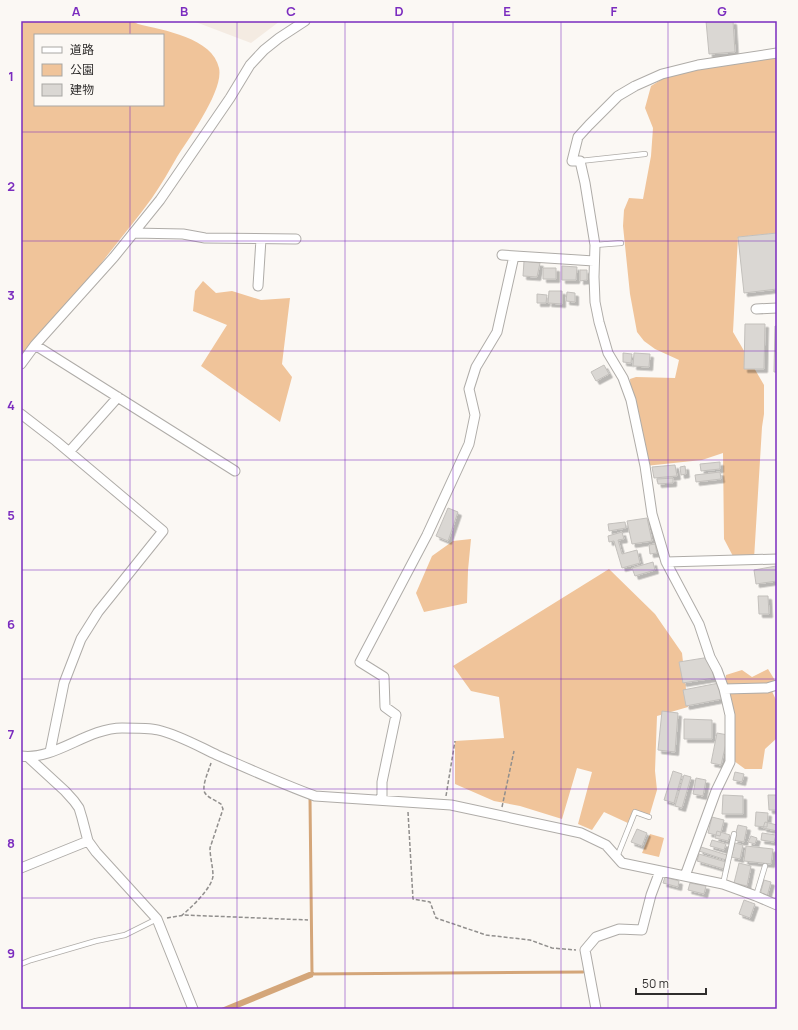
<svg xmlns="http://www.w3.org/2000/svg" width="798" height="1030" viewBox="0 0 798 1030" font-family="Manrope,'Noto Sans JP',sans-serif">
<defs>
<filter id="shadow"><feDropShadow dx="3.5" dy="3.5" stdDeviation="0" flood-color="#0004"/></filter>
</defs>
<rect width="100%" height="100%" fill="#fbf8f4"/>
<path fill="#f4ebe2" d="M193,21H280L251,43Z"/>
<path fill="#f0c49a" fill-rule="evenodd" d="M21,21H132L138,24C163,30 213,38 219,68C224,90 189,138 177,157C169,171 161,185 152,198C136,220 119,240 103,261C76,296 49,331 21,366ZM35,35H163V105H35Z
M777,53V233L738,237L733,332L764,385V414L762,427L754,559L735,560L724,539L723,453L702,460L645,466L631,400L630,379L636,377L675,378L679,360L655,349L644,341L637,332L630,294L623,226L624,210L629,198L643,199L651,156L653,128L645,108L651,86L675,71Z
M203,281L216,293L232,291L261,300L290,298L282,364L292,377L280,422L201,366L227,325L193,311L195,291Z
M471,539L468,570L467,603L424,612L416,593L432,556L453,541Z
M609,569L655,614L682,653L688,707L657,716L655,771L657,790L649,817L635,812L630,824L604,812L592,830L578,824L592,772L577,768L562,819L520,806L494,801L455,784V741L504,738L499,697L471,691L453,666Z
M768,669L776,682L770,687L777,702V738L765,749L762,769H745L730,758L724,689L726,675L742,670L752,677Z
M650,834L664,838L659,857L642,853Z"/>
<path fill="#d4a679" d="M309,972H314L313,977L235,1009H219Z"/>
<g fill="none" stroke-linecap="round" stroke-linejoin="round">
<path stroke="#d4a679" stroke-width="3" d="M310,799L312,974
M310,975L312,974L583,972"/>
</g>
<path fill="#dad7d3" stroke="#c3c0bc" filter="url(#shadow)" d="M706,21H733L735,52L709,54Z
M777,233V289L744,293L738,237Z
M524,261L540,263L537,277L523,276Z
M562,266L577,267L576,280H562Z
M543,268H556V279H543Z
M580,270H587V280L580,281Z
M549,291H562V304L548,303Z
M567,292L575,293V302L566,301Z
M537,294L547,295L546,303H537Z
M745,324H765L764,369H744Z
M775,326H777V372H774Z
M623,353L632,354L631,363L623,362Z
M634,353L650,354L649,367L633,366Z
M604,365L609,374L596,381L591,372Z
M720,462V469L701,471L700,464Z
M675,465L677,476L654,478L652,467Z
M685,466L686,474L681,475L680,467Z
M720,472L721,479L696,482L695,475Z
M673,478V483L658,484L657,479Z
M448,508L458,512L448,541L436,536Z
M647,518L652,541L632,544L627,521Z
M625,522L626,528L609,531L608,524Z
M622,532L624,539L618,540L622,554L637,550L640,563L622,568L614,541L609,542L608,536Z
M655,544L657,553L650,554L649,545Z
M653,562L655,570L635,576L632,568Z
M776,566L777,581L756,584L754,570Z
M758,596H768L769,614H759Z
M710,657L714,678L683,683L679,662Z
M719,683L722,699L686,706L683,690Z
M662,711L678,713L675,752L658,750Z
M684,719L712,720V739H684Z
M717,733L728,735L721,765L711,763Z
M673,771L682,774L674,803L664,800Z
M735,772L744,774L742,782L733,780Z
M684,775L691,777L682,808L675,806Z
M696,778L706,780L703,796L693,794Z
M723,795L743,796V814H722Z
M768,795H777V810H769Z
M756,812L768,813L767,827L755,826Z
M712,817L724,820L720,836L708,833Z
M765,822L777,825V831L763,828Z
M738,825L747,827L744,842L734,840Z
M637,829L647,833L642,846L631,842Z
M717,831L730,835L728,841L715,838Z
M762,833L776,835L774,842L761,840Z
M751,836L757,838L755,844L748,842Z
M712,840L726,844L724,850L710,846Z
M735,843L743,845L740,859L731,857Z
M746,846L773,849L771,864L744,861Z
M701,847L727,855L726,860L699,851Z
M699,854L726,862L724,869L697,861Z
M739,863L751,866L747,886L734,883Z
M665,877L679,881L678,887L663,883Z
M764,880L771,882L767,897L760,895Z
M690,883L706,886L704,894L688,890Z
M744,900L755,904L750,918L739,914Z"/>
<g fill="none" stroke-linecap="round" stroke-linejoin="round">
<defs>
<path id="service" d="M580,161L645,154
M595,245L621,243
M617,857L635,812L649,817
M723,884L734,834
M756,896L765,866
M21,964L31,960L96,941L125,935L157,919"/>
<path id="minor" d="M133,233L183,234L205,238L296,239
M502,255L594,261
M258,286L261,239
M756,309L777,308
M35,345L235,471
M21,364L35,345L114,257L160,200L230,98L250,65L264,50L279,38L305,21
M21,414L56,441L163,531L98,612L81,639L64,683L50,752
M69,452L118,397
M666,562L777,559
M724,689L767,688L777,685
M21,756C54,761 87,728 122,728C131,728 150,728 158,730C179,735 198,746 217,755C249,769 282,784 315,796L451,805L581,833L606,845L622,863L723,884L756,896L777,905
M28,757L65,791L74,801L79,808L82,818L88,841L96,852L157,919L193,1009
M380,800L382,796V782L396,715L385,707L384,677L360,662L427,535L469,444L475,415L469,389L476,367L497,332L514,256
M21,868L88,841
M685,876L716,791L730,762V715L724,689L717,670L710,657L699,624L666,562L652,514L645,466L631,400L623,378L608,353L599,322L595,302L594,277L595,245L585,183L580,161H572L578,137L589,125L618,96L635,86L662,74L698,65L777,53
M596,1009L585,950L596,937L619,929L642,930L651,895L660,871"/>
</defs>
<use href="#service" stroke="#afaca8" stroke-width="6"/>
<use href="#minor" stroke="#afaca8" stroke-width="11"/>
<path stroke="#918f8d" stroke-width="1.5" stroke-dasharray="4 2" stroke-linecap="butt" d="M446,796L455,741
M502,807L514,751
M408,812L413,899L430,902L436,918L486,935L530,940L552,948L576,950
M181,916C190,909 212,888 213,876C213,867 210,857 210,848L223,809L221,804C217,801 208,798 205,793C201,787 209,770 211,763
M167,918L185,915L308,920"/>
<use href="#service" stroke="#fff" stroke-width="4.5"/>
<use href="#minor" stroke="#fff" stroke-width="9"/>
</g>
<path fill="none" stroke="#7b2cbf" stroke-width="1" stroke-opacity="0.55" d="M130,21V35M237,21V1009M345,21V1009M453,21V1009M561,21V1009M668,21V1009M130,105V1009M21,132H777M21,241H777M21,351H777M21,460H777M21,570H777M21,679H777M21,789H777M21,898H777"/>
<rect width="798" height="1030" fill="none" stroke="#fbf8f4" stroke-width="44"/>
<rect x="34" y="34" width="130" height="72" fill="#fbf8f4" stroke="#a9a7a4"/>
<rect x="42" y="47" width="20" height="6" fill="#ffffff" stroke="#a9a7a4"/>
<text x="70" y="54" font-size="12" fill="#2f2d2c">道路</text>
<rect x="42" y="64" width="20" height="12" fill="#f0c49a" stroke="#a9a7a4"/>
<text x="70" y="74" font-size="12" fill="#2f2d2c">公園</text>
<rect x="42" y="84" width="20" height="12" fill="#dad7d3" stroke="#a9a7a4"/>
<text x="70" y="94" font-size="12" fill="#2f2d2c">建物</text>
<path d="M636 988v6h70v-6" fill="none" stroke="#2f2d2c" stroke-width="2"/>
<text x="642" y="988" font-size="12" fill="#2f2d2c" stroke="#fbf8f4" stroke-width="3" paint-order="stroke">50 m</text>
<rect x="22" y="22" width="754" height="986" fill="none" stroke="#7b2cbf" stroke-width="1.5"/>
<g font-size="13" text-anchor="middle" font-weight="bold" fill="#7b2cbf">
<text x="76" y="16">A</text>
<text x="184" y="16">B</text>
<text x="291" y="16">C</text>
<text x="399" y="16">D</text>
<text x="507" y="16">E</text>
<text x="614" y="16">F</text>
<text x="722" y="16">G</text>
<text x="11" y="81">1</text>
<text x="11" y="191">2</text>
<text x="11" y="300">3</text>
<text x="11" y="410">4</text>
<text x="11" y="520">5</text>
<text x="11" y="629">6</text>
<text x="11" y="739">7</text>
<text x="11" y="848">8</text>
<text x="11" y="958">9</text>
</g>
</svg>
